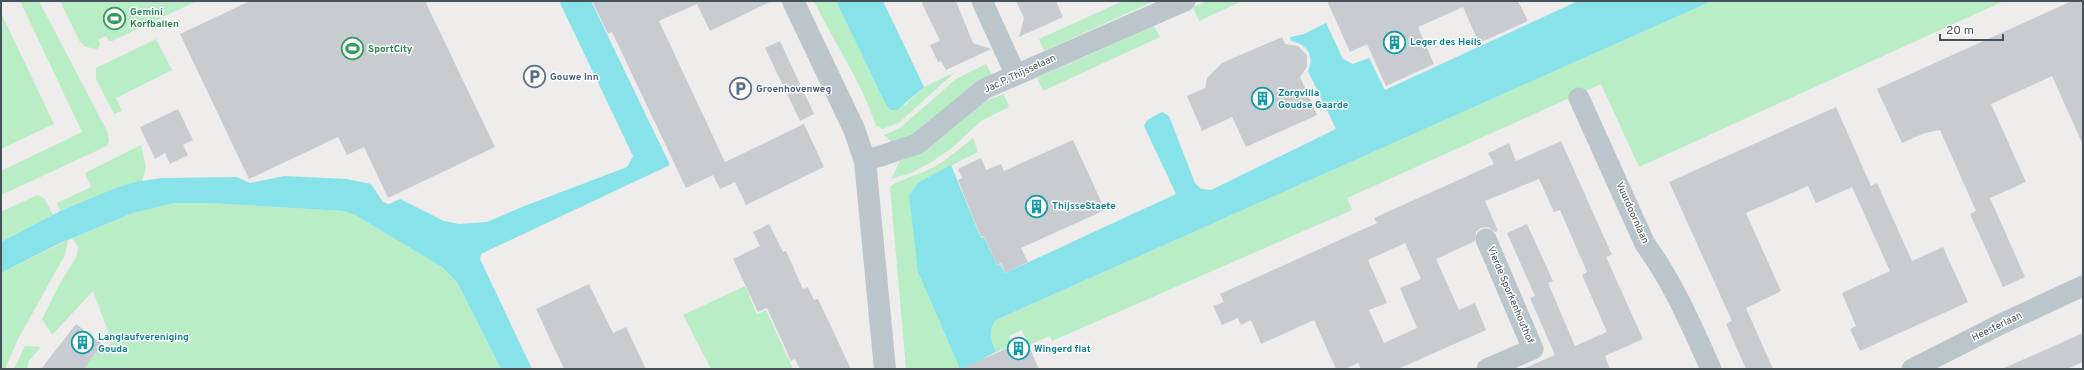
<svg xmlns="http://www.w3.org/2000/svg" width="2084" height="370" viewBox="0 0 2084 370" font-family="Overpass,sans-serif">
<rect width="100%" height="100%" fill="#efecec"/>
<path fill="#b9edc6" d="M20,1H39L108,133L109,141L107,146L1,195V171L82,132Z
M60,1H197L112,41H109L106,36L98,40L100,45L97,49L86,47L80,42Z
M814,1H836L885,103L905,105L924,87L955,72L900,122L883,129L876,126C862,82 834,43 814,1Z
M1123,1H1154L1044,51L1039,39Z
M1207,1H1242L1199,21L1193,7Z
M1712,1H2004L1639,167L1601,84L1347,198L1352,210L1052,341L1050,336L1029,345L1022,330L1009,336L1013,345L996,352C991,340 988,331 996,320Z
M1,13L54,124L1,149Z
M1154,26L1160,37L1043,91L1037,78Z
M156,39L172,70L116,98L122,111L114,114L96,79V68Z
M986,64L993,77L908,138L893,143L884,135L900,128L956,79Z
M1004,94L1009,107L981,121L952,148L933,161L911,173L891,179L900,161L910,157L982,102Z
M973,138L978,152L919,182L918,272L960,369H906L890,187C897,180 919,175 930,169C946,161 959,149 973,138Z
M141,145L146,167L142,182H135L60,211L57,203L91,187L85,173Z
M37,195L44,198L53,215L1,242V212Z
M174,203H208L343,211L355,215L442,267L457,282L501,369H83L100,348L104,351L111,343V339L93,291L52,335L42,319L59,285L77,256L78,247L72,238L133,213Z
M68,240L65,255L18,339L5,369H1V273Z
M745,286L757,314L766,310L793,369H711L683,315Z
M25,346L41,347L29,361L27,369H14Z"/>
<path fill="#87e3e9" d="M559,1H591L670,165L481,254L480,259L532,369H501L457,282L442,267L355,215L343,211L208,203H174L133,213L60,243L1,273V242L60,211L116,188L135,182L162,178L237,177L250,183L284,176L347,179L371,184L383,202L389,204L400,199L444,221L459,224L487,222L522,207L627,167L633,156Z
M836,1H883L924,87L897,110H890L885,103Z
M1578,1H1712L996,320C988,331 991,340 996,352L984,358L989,369H960L918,272L909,195L919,182L951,165L981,238L984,237L997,265L1000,264L1005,273L1176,194L1144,126L1147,120L1162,112L1169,116L1195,183L1201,189L1211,190L1336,129L1308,71C1315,56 1307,44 1291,41L1290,37L1304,34L1326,23L1343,59L1353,64L1369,58L1385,90Z"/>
<path fill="#c8ccd1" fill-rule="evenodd" d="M250,1H425L495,147L388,198L364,147L347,155L338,137L249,179L180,34Z
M592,1H772L710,31L697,4L659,21L725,162L804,124L824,167L746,205L735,182L720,189L713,175L686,188L612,32L608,34Z
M921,1H956L973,43L991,49L946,70L941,61L938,62L930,45L940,41Z
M1016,1H1056L1063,17L1019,37L1024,18Z
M1327,1H1518L1528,21L1479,43L1463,7L1418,27L1434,64L1386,86L1367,44L1350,52Z
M2072,1H2083V145L2052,76L1991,104L2026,182L1990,198L2025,277L2003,287L1970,214L1976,211L1940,130L1925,133L1902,143L1877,89Z
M1282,37L1285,44L1298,46L1307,55V67L1300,77L1317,115L1246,147L1232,117L1202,131L1187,96L1205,88L1207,78L1222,63Z
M780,41L814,114L800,121L765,48Z
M1836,107L1871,186L1877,183L1912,261L1943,247L1968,302L1860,351L1850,329L1856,326L1842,293L1890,271L1852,187L1816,203L1808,186L1746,213L1781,291L1746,308L1773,369H1746L1726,324L1732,321L1669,182Z
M178,109L193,140L183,145L188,155L170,164L165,153L155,159L140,127Z
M1073,140L1105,210L1021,248L1028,262L1005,273L1001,263L997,265L984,236L981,237L958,180L962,178L958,169L981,158L986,170L1001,164L1004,171Z
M1561,141L1612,255L1606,257L1643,339L1605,356L1610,369H1523L1555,355L1530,298L1535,296L1507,233L1527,224L1553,281L1548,283L1575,346L1607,332L1582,275L1587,272L1560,210L1554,212L1539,179L1485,201L1498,231L1495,232L1488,227L1481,228L1476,232L1475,241L1436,259L1459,310L1475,303L1486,330L1398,369H1361L1358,363L1345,369H1336L1314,320L1261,344L1251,320L1241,325L1238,318L1222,325L1213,306L1224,302L1220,294L1377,223L1374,218L1494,164L1488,153L1509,143L1516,161ZM1405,243L1421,279L1400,288L1417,328L1384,343L1369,310L1387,303L1368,260Z
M769,224L783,252L786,251L803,289L808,287L814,300L818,299L851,369H800L795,359L791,361L767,308L758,312L733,259L760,246L753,232Z
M589,284L613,333L626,327L646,369H564L536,309Z
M76,324L102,344L84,369H41Z
M2083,333V362L2067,369H2002Z
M1026,340L1039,369H960Z"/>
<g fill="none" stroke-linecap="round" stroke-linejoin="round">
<path stroke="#bac6cb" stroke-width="21" d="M982,1L1016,75
M1579,98L1645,244C1673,282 1692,327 1711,369
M865,161L917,144L984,89L1185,1
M1486,239L1533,349L1487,369
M1912,369L2001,324L2083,286"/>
<path stroke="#bac6cb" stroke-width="22" d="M793,1L854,129L865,161L885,369"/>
</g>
<defs>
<symbol id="stadium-ring" viewBox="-11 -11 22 22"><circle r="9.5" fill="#fff" stroke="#2e9e5b" stroke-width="1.5"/><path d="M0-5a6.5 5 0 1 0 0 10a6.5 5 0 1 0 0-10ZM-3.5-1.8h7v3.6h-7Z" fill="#2e9e5b"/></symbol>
<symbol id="building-ring" viewBox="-11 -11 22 22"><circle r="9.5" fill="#fff" stroke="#0f9aa8" stroke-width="1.5"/><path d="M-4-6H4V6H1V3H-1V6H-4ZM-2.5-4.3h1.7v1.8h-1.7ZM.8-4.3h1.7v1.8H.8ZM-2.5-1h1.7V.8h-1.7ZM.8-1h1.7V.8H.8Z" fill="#0f9aa8"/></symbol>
<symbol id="parking-ring" viewBox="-11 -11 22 22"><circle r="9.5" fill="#fff" stroke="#5c6f8a" stroke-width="1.5"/><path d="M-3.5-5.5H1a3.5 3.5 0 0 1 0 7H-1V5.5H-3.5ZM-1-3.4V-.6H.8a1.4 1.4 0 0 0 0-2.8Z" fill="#5c6f8a"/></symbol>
</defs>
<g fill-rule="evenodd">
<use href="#stadium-ring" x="102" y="6" width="25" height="25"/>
<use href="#building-ring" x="1382" y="30" width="25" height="25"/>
<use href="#stadium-ring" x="340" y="36" width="25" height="25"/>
<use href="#parking-ring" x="522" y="64" width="25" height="25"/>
<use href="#parking-ring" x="728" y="76" width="25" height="25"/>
<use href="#building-ring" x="1250" y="86" width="25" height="25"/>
<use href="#building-ring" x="1024" y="194" width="25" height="25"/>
<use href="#building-ring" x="70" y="330" width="25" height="25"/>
<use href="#building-ring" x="1006" y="336" width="25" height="25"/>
</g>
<g text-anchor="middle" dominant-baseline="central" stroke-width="3" stroke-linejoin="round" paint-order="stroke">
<g font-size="10" font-weight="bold" fill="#27864d" stroke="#fff" text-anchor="start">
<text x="130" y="12">Gemini<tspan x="130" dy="12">Korfballen</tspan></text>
<text x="368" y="49">SportCity</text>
</g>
<g font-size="10" font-weight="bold" fill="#0d838f" stroke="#fff" text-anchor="start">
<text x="1410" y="42">Leger des Heils</text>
<text x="1278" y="93">Zorgvilla<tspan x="1278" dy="12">Goudse Gaarde</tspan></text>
<text x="1052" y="206">ThijsseStaete</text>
<text x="98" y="337">Langlaufvereniging<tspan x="98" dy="12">Gouda</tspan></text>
<text x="1034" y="349">Wingerd flat</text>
</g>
<g font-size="10" fill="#455259" stroke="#fff">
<text transform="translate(1020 74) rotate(-25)">Jac.P. Thijsselaan</text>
<text transform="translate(1632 213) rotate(66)">Vuurdoornlaan</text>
<text transform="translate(1510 295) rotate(67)">Vierde Sporkenhouthof</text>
<text transform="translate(1997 327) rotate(-26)">Heesterlaan</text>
</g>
<g font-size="10" font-weight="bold" fill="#4e5e75" stroke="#fff" text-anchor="start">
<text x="550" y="77">Gouwe Inn</text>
<text x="756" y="89">Groenhovenweg</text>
</g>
</g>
<rect width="2084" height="370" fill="none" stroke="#455259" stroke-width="4"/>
<path d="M1940 34v6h63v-6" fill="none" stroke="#455259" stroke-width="2"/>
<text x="1946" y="34" font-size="12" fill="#455259" stroke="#ffffff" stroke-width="3" paint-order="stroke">20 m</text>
</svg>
